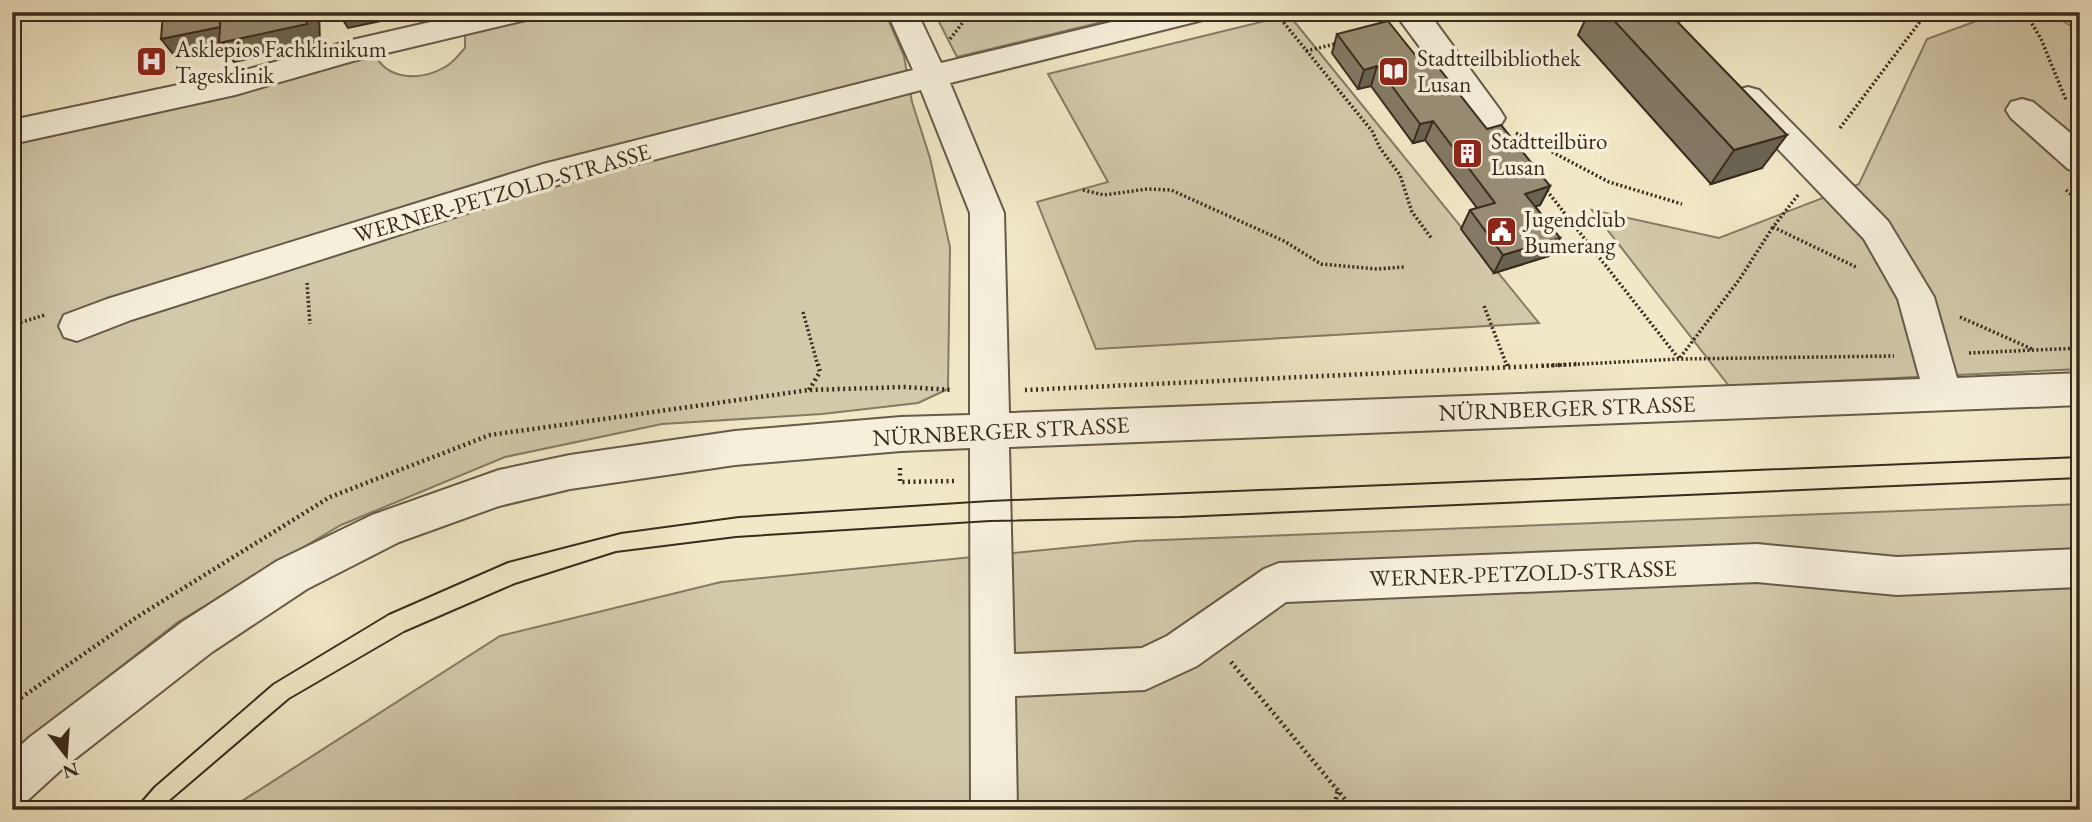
<svg xmlns="http://www.w3.org/2000/svg" width="2092" height="822" viewBox="0 0 2092 822" font-family="'EB Garamond',serif">
<rect width="100%" height="100%" fill="#f1e8c7"/>
<filter id="stains"><feTurbulence type="fractalNoise" baseFrequency=".00286" numOctaves="4"/><feColorMatrix values="0 0 0 0 .2 0 0 0 0 .09 0 0 0 0 .02 0 0 0 .5 -.17"/></filter>
<radialGradient id="worn" r=".72"><stop offset=".6" stop-color="#630" stop-opacity="0"/><stop offset="1" stop-color="#630" stop-opacity=".3"/></radialGradient>
<path fill="#d2c8aa" stroke="#857a64" stroke-width="2" d="M547,12H885L904,56L912,102L930,158L950,247L948,389L918,403L822,414L662,424L505,457L341,525L178,622L37,732L12,756V139L374,53C387,81 421,81 445,67C453,63 459,54 465,48V33Z
M934,12H1144L957,57Z
M2001,12H2047L2080,31V369L1729,386L1592,210L1719,238L1859,184L1927,39Z
M1289,15L1539,323L1096,349L1037,202L1108,182L1048,74Z
M2080,504V810H235L242,801L500,636L721,582L1135,541Z"/>
<g fill="none" stroke-linecap="round" stroke-linejoin="round">
<defs>
<path id="minor" d="M474,12H534L530,19L353,61L235,95L12,144V120L235,73L352,40Z
M887,12H917L941,63L1153,12H1210L1206,19L1195,22L950,83L1004,213L1009,413L1920,379L1898,299L1864,239L1737,106L1732,98L1737,90L1748,87L1759,90L1888,221L1934,297L1957,378L2080,373V405L1009,447L1014,654L1142,648L1167,636L1264,569L1279,563L1757,544L1897,557L2080,549V587L1897,595L1757,582L1286,602L1197,666L1145,690L1015,696L1017,810H971L970,448L901,451L735,465L570,489L499,506L399,542L307,589L212,652L62,769L28,800L12,807V753L30,737L182,622L277,561L372,515L499,470L570,455L735,431L901,417L970,415V213L921,90L546,188L131,320L77,341L64,337L59,326L64,315L107,299L543,164L913,70Z
M1394,12H1427L1431,16L1500,110L1505,118L1500,126L1489,130L1478,126Z
M2022,99L2033,102L2080,141V172L2068,169L2011,118L2006,110L2011,102Z"/>
</defs>
<use href="#minor" stroke="#665a48" stroke-width="4"/>
<path stroke="#382b1d" stroke-width="3.5" stroke-dasharray="2 2.5" stroke-linecap="butt" d="M1275,12L1372,131L1380,148L1400,175L1412,212L1432,239
M2025,12L2041,39L2066,100
M950,39L971,12
M1306,51L1339,43
M1840,128L1922,19
M1516,133L1609,182L1682,204
M1544,187L1679,359L1739,280L1773,227
M1083,190L1104,195L1147,189L1171,190L1284,241L1321,264L1377,269L1404,267
M2066,190L2080,202
M1798,195L1773,227L1858,268
M307,283L310,324
M1484,306L1507,366
M803,312L818,366
M1960,317L2032,349
M12,325L45,315
M1969,353L2080,348
M1542,366L1679,359L1894,356"/>
<path stroke="#382b1d" stroke-width="4.5" stroke-dasharray="2 3.5" stroke-linecap="butt" d="M1507,364L1508,367
M809,390L820,372L818,364
M1025,390L1579,364
M900,468V482L954,481
M1231,662L1354,810
M12,704L137,617L330,497L490,435L809,390L904,387L953,390
M1334,810L1338,788"/>
<use href="#minor" fill="#f6f0db" fill-rule="evenodd"/>
<path stroke="#382b1d" stroke-width="2" d="M134,810L154,787L273,684L389,614L508,562L621,533L739,517L990,501L2080,457
M159,810L289,699L404,632L515,584L616,552L736,537L990,521L1180,517L2080,478"/>
</g>
<path fill="#837965" stroke="#382b1d" stroke-width="2" d="M1589,12H1668L1762,168L1711,184L1578,35Z
M2057,12H2080V27L2070,22Z
M1337,34L1416,56L1487,129L1550,186L1540,205L1535,206L1560,238L1549,256L1494,273L1461,229L1470,210L1477,208L1425,140L1413,143L1371,86L1358,89L1332,53Z"/>
<path fill="#6a6352" stroke="#382b1d" stroke-width="2" d="M307,12H319L320,44L234,62L224,49L177,59L161,39L220,27Z
M338,12H424L348,28Z
M1377,66L1371,86L1358,89L1364,70Z
M1433,121L1425,140L1413,143L1420,124Z
M1787,135L1762,168L1711,184L1734,150Z
M1550,186L1540,205L1516,212L1525,194Z
M1560,238L1549,256L1494,273L1503,255Z"/>
<path fill="#988d75" stroke="#382b1d" stroke-width="2" d="M163,12H220V27L161,39Z
M221,12H307V24L219,43Z
M1606,12H1668L1787,135L1734,150Z
M1388,21L1416,56L1427,53L1487,129L1501,125L1550,186L1525,194L1560,238L1503,255L1470,210L1495,203L1433,121L1420,124L1377,66L1364,70L1337,34Z"/>
<defs>
<symbol id="hospital-square" viewBox="-11 -11 22 22"><rect x="-9" y="-9" width="18" height="18" rx="4" fill="#8f2418" stroke="#f6f0db"/><path d="M-5-5h3v3.5h4V-5h3V5h-3V1.5h-4V5h-3Z" fill="#fff"/></symbol>
<symbol id="library-square" viewBox="-11 -11 22 22"><rect x="-9" y="-9" width="18" height="18" rx="4" fill="#8f2418" stroke="#f6f0db"/><path d="M-6-4Q-3-5.5-.7-3.5V5Q-3 3-6 4ZM6-4Q3-5.5 .7-3.5V5Q3 3 6 4Z" fill="#fff"/></symbol>
<symbol id="building-square" viewBox="-11 -11 22 22"><rect x="-9" y="-9" width="18" height="18" rx="4" fill="#8f2418" stroke="#f6f0db"/><path d="M-4-6H4V6H1V3H-1V6H-4ZM-2.5-4.3h1.7v1.8h-1.7ZM.8-4.3h1.7v1.8H.8ZM-2.5-1h1.7V.8h-1.7ZM.8-1h1.7V.8H.8Z" fill="#fff"/></symbol>
<symbol id="civic-square" viewBox="-11 -11 22 22"><rect x="-9" y="-9" width="18" height="18" rx="4" fill="#8f2418" stroke="#f6f0db"/><path d="M-.6-6.5H3V-4.5H.6V-3L4-1V1h2V6H-6V1h2V-1L-.6-3ZM-1.2 2.5V6h2.4V2.5Z" fill="#fff"/></symbol>
</defs>
<g fill-rule="evenodd">
<use href="#hospital-square" x="134" y="44" width="35" height="35"/>
<use href="#library-square" x="1376" y="54" width="35" height="35"/>
<use href="#building-square" x="1450" y="136" width="35" height="35"/>
<use href="#civic-square" x="1484" y="214" width="35" height="35"/>
</g>
<g text-anchor="middle" dominant-baseline="central" stroke-width="7" stroke-linejoin="round" paint-order="stroke">
<g font-size="23" fill="#382b1d" stroke="#f6f0db" text-anchor="start">
<text x="175" y="49">Asklepios Fachklinikum<tspan x="175" dy="26">Tagesklinik</tspan></text>
<text x="1417" y="58">Stadtteilbibliothek<tspan x="1417" dy="26">Lusan</tspan></text>
<text x="1491" y="141">Stadtteilbüro<tspan x="1491" dy="26">Lusan</tspan></text>
<text x="1524" y="219">Jugendclub<tspan x="1524" dy="26">Bumerang</tspan></text>
</g>
<g font-size="23" fill="#382b1d" stroke="#f6f0db">
<text transform="translate(502 193) rotate(-16)">WERNER-PETZOLD-STRASSE</text>
<text transform="translate(1567 408) rotate(-2)">NÜRNBERGER STRASSE</text>
<text transform="translate(1001 431) rotate(-3)">NÜRNBERGER STRASSE</text>
<text transform="translate(1523 573) rotate(-2)">WERNER-PETZOLD-STRASSE</text>
</g>
</g>
<rect width="2092" height="822" fill="none" stroke="#f1e8c7" stroke-width="42"/>
<rect x="14" y="14" width="2064" height="794" fill="none" stroke="#382b1d" stroke-width="3.5"/>
<rect x="21" y="21" width="2050" height="780" fill="none" stroke="#382b1d" stroke-width="2"/>
<g transform="translate(66 755) rotate(163)" stroke="#f6f0db" stroke-width="5" paint-order="stroke">
<path d="M0-5L12 26L0 18L-12 26Z" fill="#382b1d"/>
<text y="-10" font-size="19" font-weight="bold" text-anchor="middle" fill="#382b1d">N</text>
</g>
<rect width="100%" height="100%" filter="url(#stains)"/>
<rect width="100%" height="100%" fill="url(#worn)"/>
</svg>
